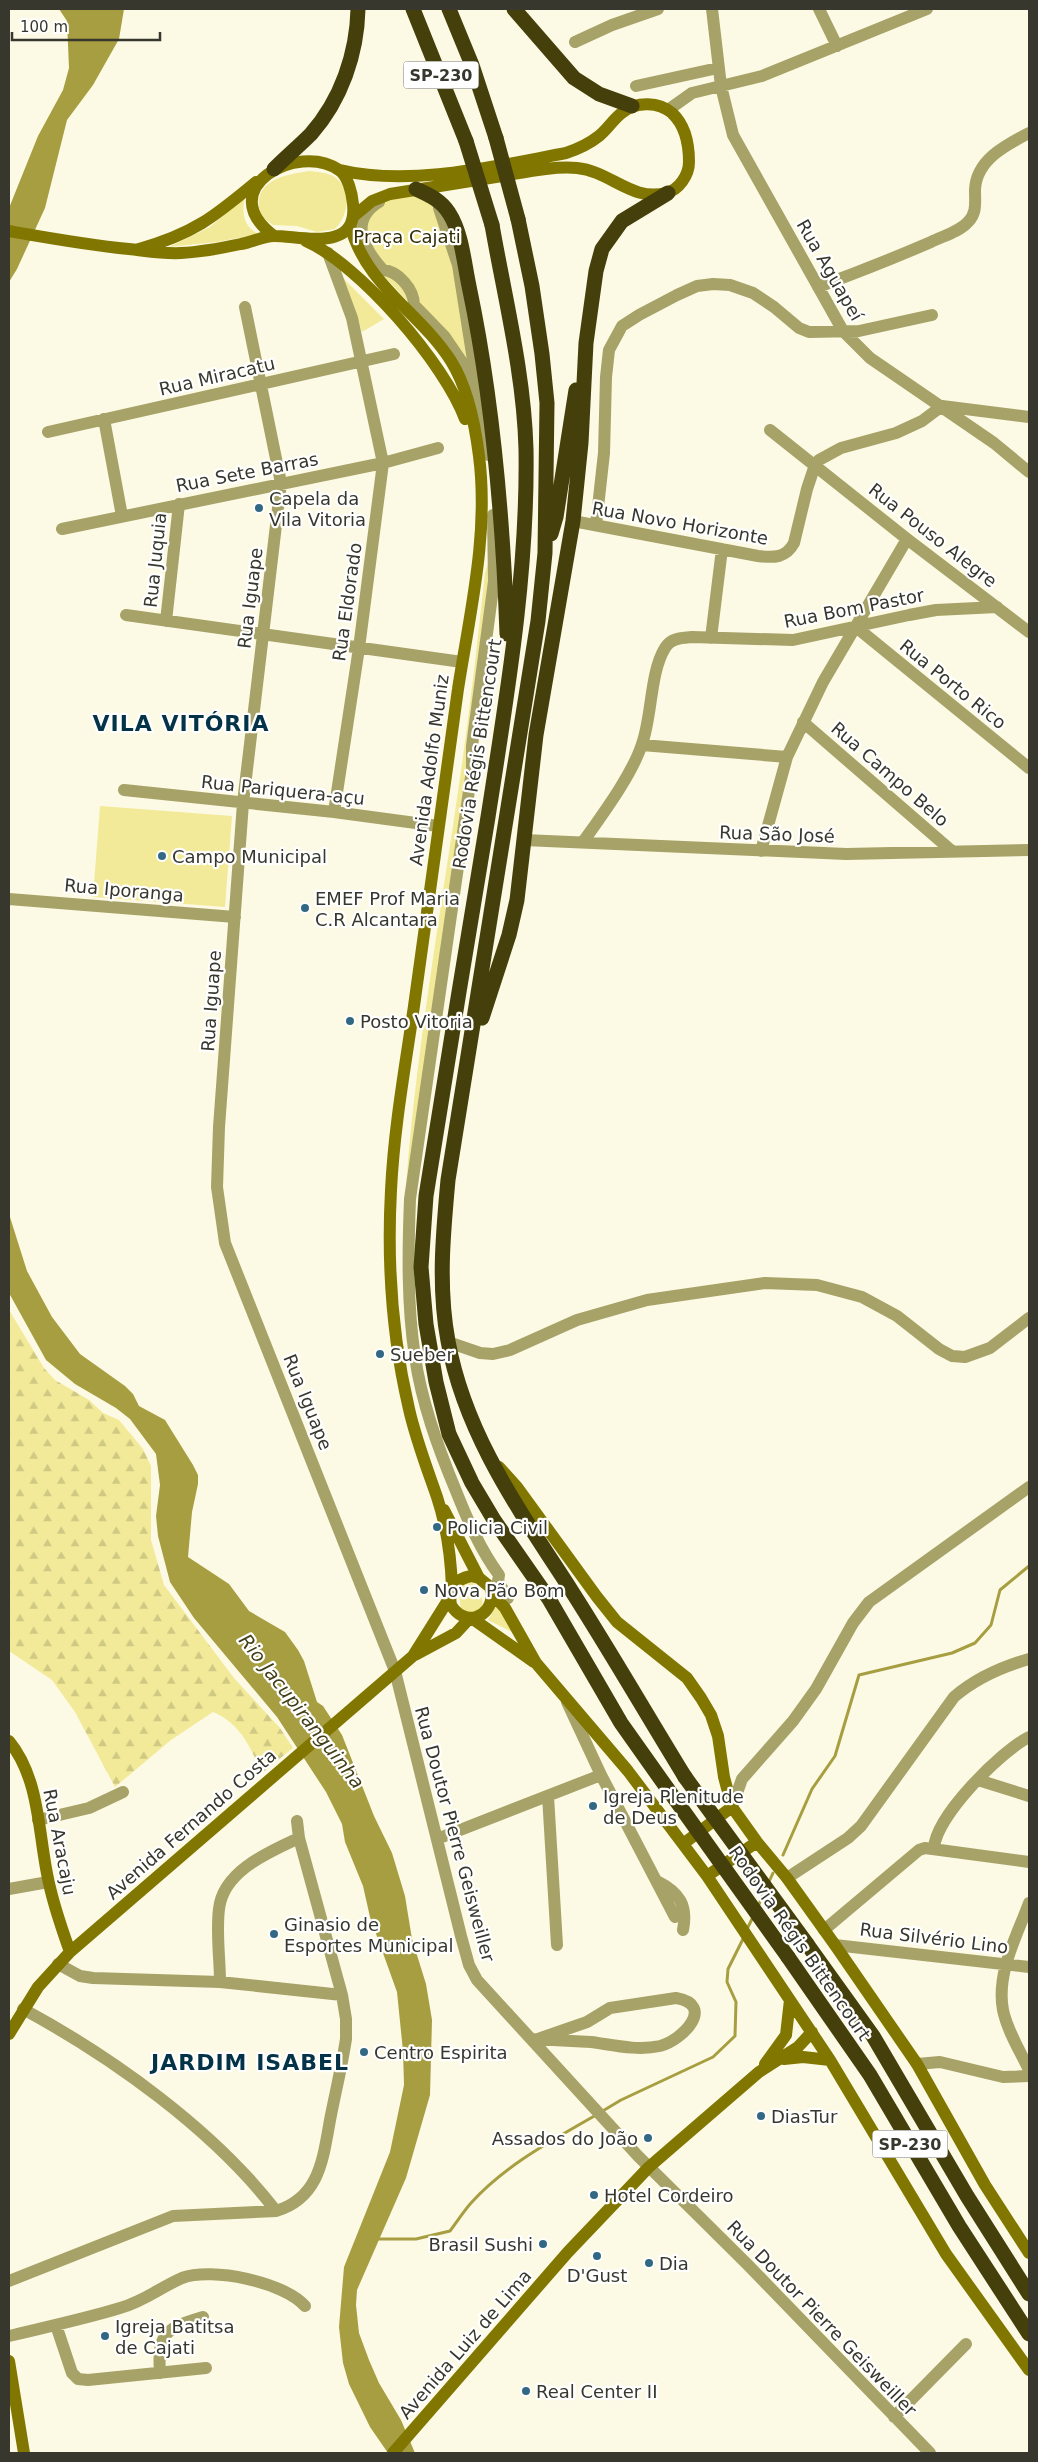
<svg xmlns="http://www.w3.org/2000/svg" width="1038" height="2462" viewBox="0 0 1038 2462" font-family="'DejaVu Sans',sans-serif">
<defs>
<pattern id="forest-firs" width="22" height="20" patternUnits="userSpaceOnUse" patternTransform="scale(1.25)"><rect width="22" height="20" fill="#f2ea98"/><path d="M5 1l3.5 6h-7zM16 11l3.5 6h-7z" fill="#d0c983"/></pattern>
</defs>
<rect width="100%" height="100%" fill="#fcfae4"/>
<path fill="url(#forest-firs)" d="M9,1310L44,1368L55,1380L89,1400L103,1413L119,1420L143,1449L151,1466V1540L164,1585L234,1678L280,1728L293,1748L262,1773C251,1748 240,1723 213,1712L171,1740L115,1787L75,1712L52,1680L9,1651Z"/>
<path fill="#f2ea98" d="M309,171C317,172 326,172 333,176C353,188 349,215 335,229L317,232L297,226L273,225L261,216C250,181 283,175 309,171Z
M409,192L442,208L476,392L446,342L365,256L359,236L380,199Z
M245,196C242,210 242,227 259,234L217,242L169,247L210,227Z
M342,277L384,319L362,332Z
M491,554L488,609L403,1233C411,1075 440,920 462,764C471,700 478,636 485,573Z
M100,806L232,816L225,907L93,897Z
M465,1580L474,1583C480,1593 486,1601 480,1613L461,1611L459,1592Z
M495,1604L518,1635L488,1620L493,1612Z"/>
<path fill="#a79e41" d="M59,9H124L119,39L93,85L67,120L45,208L17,269L9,282V208L38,136L63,90L69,68L67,21Z
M9,1214L27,1271L52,1317L80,1354L125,1386L133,1394L139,1406L165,1420L193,1465L198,1475V1484L192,1512L188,1557L229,1584L249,1611L285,1632L298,1650L304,1661L317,1702L323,1706L342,1735L374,1816L392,1853L405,1896L412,1939L426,1984L432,2020L430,2095L406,2178L357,2290L356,2305L359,2333L369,2360L379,2383L401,2420L415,2453H388L370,2427L349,2384L343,2363L339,2327L344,2267L390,2152L404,2085L403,2051L397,1992L370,1917L363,1886L345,1842L342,1824L326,1792L277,1717L194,1618L170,1582L158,1536L156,1516L160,1485L156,1454L130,1419L116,1408L75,1384L46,1360L9,1293Z"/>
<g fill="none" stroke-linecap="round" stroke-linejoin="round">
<path stroke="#a79e41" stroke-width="3" d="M783,1855L812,1789L835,1756L859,1675L952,1653L975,1643L991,1625L1000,1590L1029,1566
M768,1884L773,1873
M758,1907L763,1894
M747,1929L753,1917
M601,2112L621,2100L713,2057L735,2036L736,2002L727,1982L728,1969L744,1937
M376,2239H416L450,2231C457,2222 463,2212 471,2203C505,2165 553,2140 596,2115"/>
<path stroke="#a7a268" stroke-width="12" d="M712,9L721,86L733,135L843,331L870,358L994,443L1029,472
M819,9L837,46
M575,42L612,25L658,9
M636,86L718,68
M668,110L692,93L762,76L927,9
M379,202C348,221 364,249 383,270C398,271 414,289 414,305L445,337L464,365L480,404
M439,208L458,265L488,455
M328,253L352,318L383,463L359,648L334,812
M818,287C856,273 894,258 931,242C943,236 959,232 968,222C977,213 975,203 975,190C976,160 1006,145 1029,133
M245,307L281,483L243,803L219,1127L217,1187L225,1243L395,1671L461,1936L469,1965L477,1980L638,2156L748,2265L930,2453
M104,419L122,516
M770,430L907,539L1029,632
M48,432L394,354
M493,515L494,581L472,746V770L410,1199C408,1251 407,1305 415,1357C422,1404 438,1448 456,1491C468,1521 480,1549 499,1575L498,1581L508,1598
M573,521L758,556C774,558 786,558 794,543L807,489L815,465L819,460L841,448L896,433L922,421L942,406L1029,417
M596,525L604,453L606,377L609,350L622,326L639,315L677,295L697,286L713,284L730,285L753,293L774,307L799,328L809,332L859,331L932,315
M62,529L383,463L438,448
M126,615L462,662
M166,621L179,504
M856,627L1029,768
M711,638L722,549
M803,722L953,852
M642,745L787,757
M124,790L334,812L438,826
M524,840L846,854L1029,850
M583,842C602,815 632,775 642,744C652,717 650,672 665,648C671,638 681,638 692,637L793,640L909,615L936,610L997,607
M761,851L787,757L823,682L907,539
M9,899L235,917
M448,1342L480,1353L493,1354L510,1350L577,1320L647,1300L765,1283L817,1285L862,1297L897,1316L939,1349L952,1356L965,1357L990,1348L1029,1318
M567,1702L601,1775L675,1917
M978,1780L1029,1796
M548,1796L557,1945
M732,1807L742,1779L793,1721L816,1689L853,1623L869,1602L1029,1487
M38,1820L89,1808L123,1792
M297,1821L299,1838L342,1995
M437,1839L601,1775
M934,1848C936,1816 1000,1752 1029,1737
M787,1878L848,1838L861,1826L954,1697C976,1678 1001,1667 1029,1659
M657,1881C679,1892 688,1905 683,1930
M9,1889L48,1882
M1029,1903C1017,1936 996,1973 1003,2010C1007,2030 1020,2051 1029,2070
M824,1930L919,1850L925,1848L1029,1862
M835,1945L1029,1967
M220,1982C220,1959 216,1933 219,1909C223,1871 269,1852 299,1838
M23,2009C112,2057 214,2130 276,2211
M533,2039C552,2040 572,2041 591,2042C613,2045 637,2051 660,2046C683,2040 716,2005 676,1998L610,2008L587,2022L538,2039
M917,2064L940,2062L1003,2077L1029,2076
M9,2281L173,2216L276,2211C322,2197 323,2155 331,2115C336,2090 342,2065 346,2039V2019L342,1995L220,1982L93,1978L80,1976L58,1964
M56,2325L72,2373L78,2379L88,2380L206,2368
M9,2336C46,2327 84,2319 120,2308C143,2302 161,2287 182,2278C212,2267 284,2282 305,2306
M160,2373C157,2333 166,2328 203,2317
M894,2417L966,2344"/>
<path stroke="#817700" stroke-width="12" d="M340,170C410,187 496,166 566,153C578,149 589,144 599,136C608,129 614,118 623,112C637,101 659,102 672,113C685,125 689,145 689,162C689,175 679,190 666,193C632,202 610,171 577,168C553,166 526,172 502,176C465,182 427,188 390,194L372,201L354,216
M350,225C366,286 419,311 451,361C468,388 475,424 479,456C489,534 470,612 458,689C443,795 428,901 414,1006C405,1068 394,1128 391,1190C387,1264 392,1337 409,1409C416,1440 427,1468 437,1497C447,1527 451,1558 452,1588
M9,231C49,238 88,245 129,249C147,251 163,254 181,253C201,252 222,248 241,244C252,242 264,236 274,236C302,236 358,253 353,204C352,193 348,176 339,170C298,141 211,189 274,236
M306,241C360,265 445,364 465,419
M139,249C193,234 214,217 256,182
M499,1467L517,1487L597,1597L617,1622L687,1678L701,1698L711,1715L718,1736L724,1777L732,1807L757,1842L787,1878L835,1945L917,2064L985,2185L1029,2253
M444,1510L479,1578
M492,1594C491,1619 464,1627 451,1605C448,1589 455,1579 471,1576L479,1578L490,1587L492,1594L505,1608L536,1663L628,1771L707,1876L830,2060L946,2254L1029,2370
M473,1619L534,1662
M415,1655L456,1633L469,1619
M9,1741C41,1780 38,1837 49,1883C54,1907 62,1929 70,1952
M683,1844L732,1807
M707,1876L757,1842
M9,2034L38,1987L70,1952L413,1656L450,1597
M784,2059L803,2057L830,2060
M765,2064L786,2035L790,2000
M9,2361L24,2453
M393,2453L568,2252L649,2167L759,2072L798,2047L812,2032"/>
<path stroke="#443f0b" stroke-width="15" d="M413,9L466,141
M449,9L472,65L496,138
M514,9L574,78L599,94L632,106
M274,169C286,157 299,146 311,134C341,100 357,54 358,9
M416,189C429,195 441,200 449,213C462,233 464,263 469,286C493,400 503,518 507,634
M518,219L532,286L542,354L547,403L545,553L538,621L448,1180C443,1234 438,1287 448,1341C465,1435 520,1511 571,1590C610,1651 647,1715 685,1777
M492,225C505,299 524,374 526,449C528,573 507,695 488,817C467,943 446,1070 426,1196L421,1267L426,1324L436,1382L449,1434L472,1483L494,1520L549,1599L621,1723L667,1788
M551,534L556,517L576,390
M482,1018L509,935L517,900L536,735L573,521L581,443L586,343L596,271L602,249L622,221L668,193
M807,1944L873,2036L967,2196L1029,2294
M788,1957L870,2075L959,2226L1029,2334"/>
<path stroke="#443f0b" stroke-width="15" d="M496,138L518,219
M466,141L492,225
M685,1777L807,1944
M667,1788L788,1957"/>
</g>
<g fill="#336884" stroke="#fff" stroke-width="2">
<circle cx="259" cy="508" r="5"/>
<circle cx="162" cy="856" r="5"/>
<circle cx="305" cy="908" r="5"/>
<circle cx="350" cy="1021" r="5"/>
<circle cx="380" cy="1354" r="5"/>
<circle cx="437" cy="1527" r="5"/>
<circle cx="424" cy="1590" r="5"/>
<circle cx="593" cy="1806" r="5"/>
<circle cx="274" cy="1934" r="5"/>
<circle cx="364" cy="2052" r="5"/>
<circle cx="761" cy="2116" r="5"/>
<circle cx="648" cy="2138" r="5"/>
<circle cx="594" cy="2195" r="5"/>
<circle cx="543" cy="2244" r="5"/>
<circle cx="597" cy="2256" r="5"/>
<circle cx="649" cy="2263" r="5"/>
<circle cx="105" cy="2336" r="5"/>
<circle cx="526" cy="2391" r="5"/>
</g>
<g text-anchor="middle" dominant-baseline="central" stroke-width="4.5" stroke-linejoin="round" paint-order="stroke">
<g fill="#fff" stroke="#73736d" stroke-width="1">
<rect x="403.5" y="61.5" width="75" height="27" rx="4"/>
<rect x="872.5" y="2130.5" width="75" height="27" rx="4"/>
</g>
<g font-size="16" font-weight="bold" fill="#37372e">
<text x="441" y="75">SP-230</text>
<text x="910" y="2144">SP-230</text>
</g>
<g font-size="18" fill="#312d04" stroke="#fff">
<text x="407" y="236">Praça Cajati</text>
</g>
<g font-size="18" fill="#37372e" stroke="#fff">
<text transform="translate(830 270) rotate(60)">Rua Aguapeí</text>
<text transform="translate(217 376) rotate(-13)">Rua Miracatu</text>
<text transform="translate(247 472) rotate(-11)">Rua Sete Barras</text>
<text transform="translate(680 523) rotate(10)">Rua Novo Horizonte</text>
<text transform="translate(933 535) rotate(38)">Rua Pouso Alegre</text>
<text transform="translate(155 560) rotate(-84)">Rua Juquia</text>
<text transform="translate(250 598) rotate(-83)">Rua Iguape</text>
<text transform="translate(347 602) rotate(-82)">Rua Eldorado</text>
<text transform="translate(854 608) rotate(-11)">Rua Bom Pastor</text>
<text transform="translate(953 684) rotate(39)">Rua Porto Rico</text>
<text transform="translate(477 754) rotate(-81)">Rodovia Régis Bittencourt</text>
<text transform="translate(429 770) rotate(-82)">Avenida Adolfo Muniz</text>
<text transform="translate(890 774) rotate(41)">Rua Campo Belo</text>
<text transform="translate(283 790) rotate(6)">Rua Pariquera-açu</text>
<text transform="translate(777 834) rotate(2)">Rua São José</text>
<text transform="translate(124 890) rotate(5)">Rua Iporanga</text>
<text transform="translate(211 1001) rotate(-86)">Rua Iguape</text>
<text transform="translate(308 1402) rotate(68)">Rua Iguape</text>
<text transform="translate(191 1824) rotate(-41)">Avenida Fernando Costa</text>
<text transform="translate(455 1834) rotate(75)">Rua Doutor Pierre Geisweiller</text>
<text transform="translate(60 1842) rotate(79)">Rua Aracaju</text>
<text transform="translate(934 1938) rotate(7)">Rua Silvério Lino</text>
<text transform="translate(800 1943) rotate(55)">Rodovia Régis Bittencourt</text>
<text transform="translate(822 2318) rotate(46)">Rua Doutor Pierre Geisweiller</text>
<text transform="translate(465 2344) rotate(-49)">Avenida Luiz de Lima</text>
</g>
<g font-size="18" fill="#37372e" stroke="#fff" text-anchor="start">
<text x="269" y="498">Capela da<tspan x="269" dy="21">Vila Vitoria</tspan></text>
<text x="172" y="856">Campo Municipal</text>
<text x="315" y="898">EMEF Prof Maria<tspan x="315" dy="21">C.R Alcantara</tspan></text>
<text x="360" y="1021">Posto Vitoria</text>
<text x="390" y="1354">Sueber</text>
<text x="447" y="1527">Policia Civil</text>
<text x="434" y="1590">Nova Pão Bom</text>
<text x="603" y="1796">Igreja Plenitude<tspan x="603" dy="21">de Deus</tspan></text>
<text x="284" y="1924">Ginasio de<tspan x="284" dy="21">Esportes Municipal</tspan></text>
<text x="374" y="2052">Centro Espirita</text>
<text x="771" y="2116">DiasTur</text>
<text x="638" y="2138" text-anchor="end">Assados do João</text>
<text x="604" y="2195">Hotel Cordeiro</text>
<text x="533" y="2244" text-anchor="end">Brasil Sushi</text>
<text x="659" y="2263">Dia</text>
<text x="597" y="2275" text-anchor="middle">D'Gust</text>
<text x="115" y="2326">Igreja Batitsa<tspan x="115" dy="21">de Cajati</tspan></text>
<text x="536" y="2391">Real Center II</text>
</g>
<g font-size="19" font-style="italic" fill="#433f18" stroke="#fff">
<text transform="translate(302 1711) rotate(52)">Rio Jacupiranguinha</text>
</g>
<g font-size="22" font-weight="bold" letter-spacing="1" fill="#043247" stroke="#fff">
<text x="181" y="723">VILA VITÓRIA</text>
<text x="250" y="2062">JARDIM ISABEL</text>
</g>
</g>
<rect width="1038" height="2462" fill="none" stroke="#37372e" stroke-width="20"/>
<path d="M12 32v8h148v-8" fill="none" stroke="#37372e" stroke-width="2.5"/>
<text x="20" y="32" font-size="15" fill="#37372e" stroke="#ffffff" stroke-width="4" paint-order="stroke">100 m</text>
</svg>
